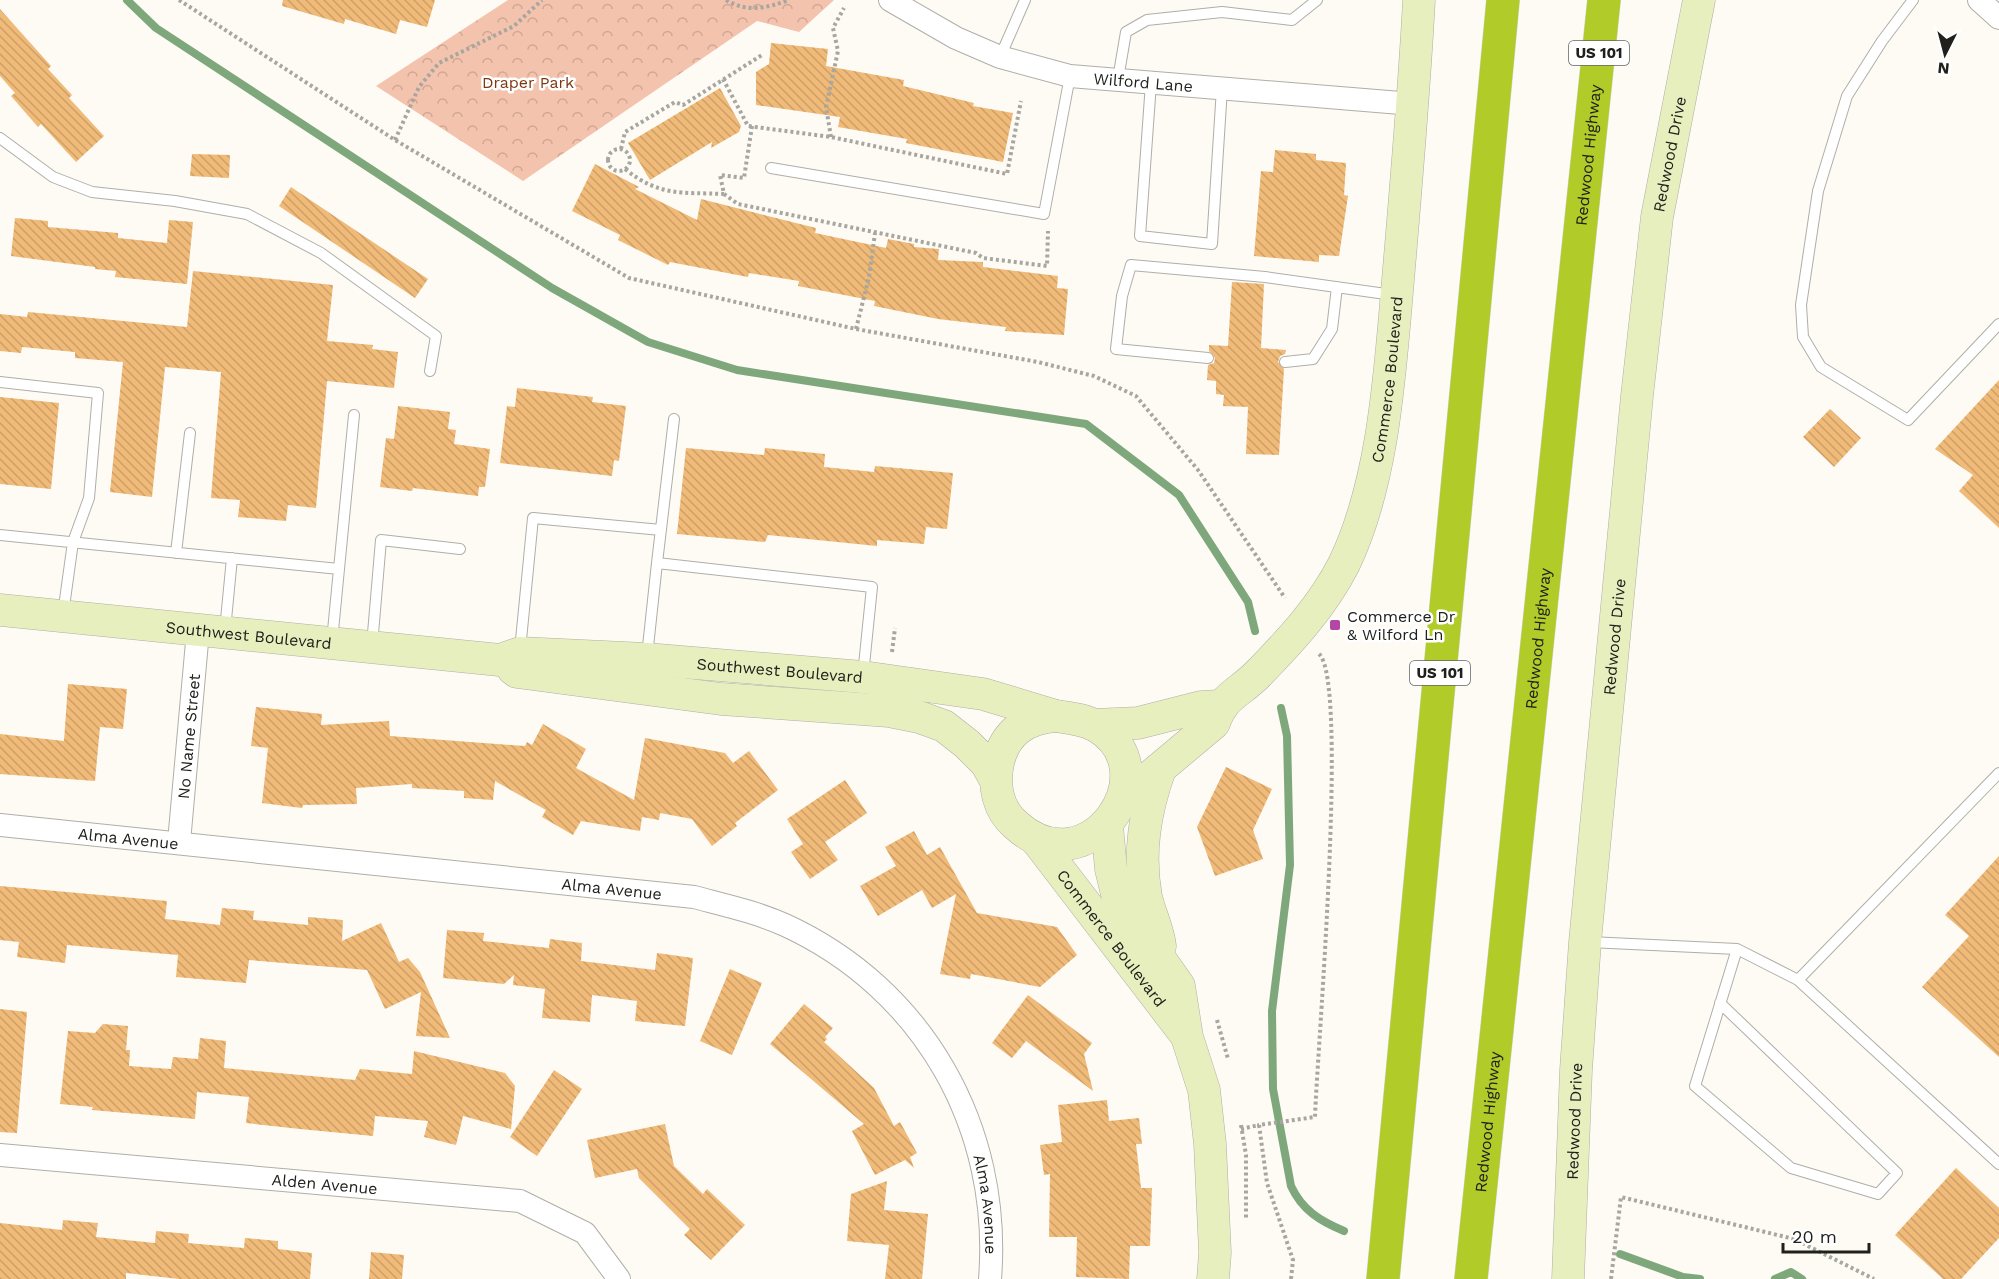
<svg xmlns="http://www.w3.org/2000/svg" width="1999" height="1279" viewBox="0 0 1999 1279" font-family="'Work Sans',sans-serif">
<defs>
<pattern id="forest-crowns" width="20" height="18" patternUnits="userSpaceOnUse" patternTransform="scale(1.5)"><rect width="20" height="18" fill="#f3c3ad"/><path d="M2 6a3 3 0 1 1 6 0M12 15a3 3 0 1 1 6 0" fill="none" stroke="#d0a794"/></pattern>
<pattern id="building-back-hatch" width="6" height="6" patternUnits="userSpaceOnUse" patternTransform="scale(1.5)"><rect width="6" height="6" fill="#f0ba78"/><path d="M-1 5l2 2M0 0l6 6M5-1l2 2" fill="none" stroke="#cea067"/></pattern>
</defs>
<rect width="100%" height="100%" fill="#fdfbf4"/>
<path fill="url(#forest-crowns)" d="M508,0H834L799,32L757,21L523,181L376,86Z"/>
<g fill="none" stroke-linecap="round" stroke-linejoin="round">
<path stroke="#7ea77b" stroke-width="8" d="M127,0L156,28L552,288L648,342L737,370L1086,424L1179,495L1248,602L1255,631
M1281,708L1287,736L1290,865L1272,1011L1273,1089L1291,1186C1302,1210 1320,1221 1344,1231
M1620,1254L1683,1277L1700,1279
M1775,1279L1791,1272L1802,1279"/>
</g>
<path fill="url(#building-back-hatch)" d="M283,0H435L427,27L400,20L396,34L345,19L344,24L282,6Z
M0,9L51,66L48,69L72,95L69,98L104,136L76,162L41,124L38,127L11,96L15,93L0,76Z
M771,43L828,49L826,66L904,80L903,86L974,103L973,106L1013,113L1003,162L906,143L907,139L838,127L840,117L756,105V72L769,64Z
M720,88L741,126L739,132L711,148L712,142L650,180L628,143Z
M1275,150L1316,154V160L1346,163L1344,195L1348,196L1339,256L1319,255V262L1254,256L1261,171L1273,172Z
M192,154L230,155L229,178L190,176Z
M595,164L639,187L635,189L697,220L701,199L816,228L815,233L886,248L888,239L914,244V247L939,249L938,260L983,262V267L1058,276L1057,288L1068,289L1064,335L1005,331L1006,327L938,319L874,306L875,301L798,286L799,281L749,273L748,277L670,262L668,265L618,240L620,235L572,211Z
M291,187L428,279L415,298L279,206Z
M15,218L48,221V227L118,233V238L167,243L169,220L193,222L187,284L115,277L116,271L95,269V267L11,256Z
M193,271L333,285L327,341L373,345L372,349L398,352L394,388L327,381L316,508L288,505L286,521L238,517L240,500L211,498L221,372L165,367L152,497L110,492L123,362L75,358V352L22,347L21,353L0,351V314L27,317L28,312L187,327Z
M1232,282L1264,284L1261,348L1286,350L1285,354L1280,356L1278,362L1284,369L1279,455L1246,454L1248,407L1223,406L1224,395L1216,394V381L1207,380L1208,365L1214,363L1215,358L1209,351V345L1228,346Z
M1999,380V528L1959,491L1973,475L1935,449Z
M517,388L593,397L592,402L626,406L619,461L614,460L612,476L500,463L507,406L515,407Z
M0,397L59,403L51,489L0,484Z
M398,406L450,412L448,429L456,430L454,444L490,449L485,487H479L478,496L413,488L412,491L380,487L386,438L394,439Z
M1830,409L1861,438L1834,467L1803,437Z
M686,448L764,455L765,448L825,454L824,467L874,472L875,466L953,473L947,529L926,527L924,544L877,540V546L768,535L765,542L677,534Z
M68,684L127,689L123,729L100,727L95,781L0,774V734L64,741Z
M256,707L322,714L321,725L389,721L390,736L525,746L527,742L532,745L543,724L586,749L576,768L634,800L645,738L725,753L733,763L749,751L778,790L735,823L737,826L712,846L692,819L660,813L659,820L642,817L640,831L581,821L573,835L542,817L546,810L495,781L493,800L464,798V791L412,788V784L356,788L357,804L303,805L302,808L262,803L268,748L251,746Z
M1226,767L1272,789L1253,830L1263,859L1215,876L1197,827Z
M845,780L867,813L825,842L838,860L810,879L791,852L803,844L787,819Z
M914,831L927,855L940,847L977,913L1057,927L1077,955L1040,987L971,974L970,979L940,974L956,894L932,908L922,890L878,916L860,886L896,866L885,847Z
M1999,856V1057L1922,987L1969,936L1945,915Z
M0,886L167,901L165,919L220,925L222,908L254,911L253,920L308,925V917L343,920L342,941L381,923L399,962L408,958L420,972L450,1038L416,1036L421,992L385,1009L367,970L249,960L246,983L176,977L178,955L67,945L65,963L17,957L19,942L0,940Z
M447,930L484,933L483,941L549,948L550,939L582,943L581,961L655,970L657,953L693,958L685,1026L635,1021L637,1001L592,995L590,1022L542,1018L545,989L513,985L514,975L504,984L443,978Z
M730,969L762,983L732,1055L700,1041Z
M1028,995L1092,1043L1084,1054L1093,1091L1026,1041L1012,1058L992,1043Z
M804,1004L833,1028L825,1037L827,1039L824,1042L874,1088L894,1126L900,1122L917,1153L910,1157L914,1168L905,1160L875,1175L852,1131L864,1124L770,1044Z
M0,1009L27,1012L17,1133L0,1132Z
M103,1024L128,1026L126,1050H130L129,1066L171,1069L173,1057L198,1059L200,1038L226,1041L224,1068L355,1080L360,1069L412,1074L414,1051L505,1073L515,1086L511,1129L463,1116L456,1145L424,1137L428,1121L375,1116L373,1136L300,1129L246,1123L249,1097L197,1092L195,1119L92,1110L93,1107L60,1104L68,1031L95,1033Z
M554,1070L582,1089L537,1156L510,1137Z
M1107,1100L1109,1121L1139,1118L1142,1144H1136L1141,1188H1152L1150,1246H1130L1129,1279L1076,1277L1077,1237H1049L1050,1174L1044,1175L1040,1145L1062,1142L1058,1105Z
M665,1124L674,1166L703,1194L707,1189L745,1225L711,1260L684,1235L690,1229L639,1178L637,1169L595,1178L587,1140Z
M1956,1168L1999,1208V1238L1961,1279H1943L1895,1235Z
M887,1181L884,1210L928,1214L922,1279H885L889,1245L847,1241L851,1194Z
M63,1220L98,1223L96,1237L155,1243L156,1231L189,1234L188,1243L244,1248L245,1238L278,1241V1249L312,1253L310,1279H179L126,1273V1279H0V1223L62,1230Z
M371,1252L404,1255L402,1279H369Z"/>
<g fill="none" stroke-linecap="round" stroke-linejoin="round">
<defs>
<path id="lane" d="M1913,0L1882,41L1847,96L1818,191L1801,305L1803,337L1821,367L1908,420L1999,324
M1000,57L1025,0
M1118,79L1126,32L1147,20L1222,12L1292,20L1317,0
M1151,83L1140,236L1212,244L1222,88
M0,138L53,177L92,192L175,201L247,214L321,253L436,336L430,371
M771,168L1044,214L1070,76
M1208,358L1116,349L1122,296L1131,265L1265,277L1393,295
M1285,362L1313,359L1332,329L1337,287
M0,382L98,393L89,498L73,542L63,614
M0,535L339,569L332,641
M176,553L190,433
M657,563L674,419
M339,569L354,415
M225,630L232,558
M372,645L381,540L460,549
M520,650L533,518L661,530
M647,656L657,563L872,587L863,675
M1589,942L1737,949L1695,1086L1791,1168L1878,1194L1897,1173L1720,1003
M1737,949L1798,980L1999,1164
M1798,980L1999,773"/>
<g id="street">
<path id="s1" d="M890,0L956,38L1000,57L1070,76L1413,104"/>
<path d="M1979,0L1999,18"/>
<path id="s2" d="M0,825L694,897C724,905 756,912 785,925C924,989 1002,1128 990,1279"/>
<path id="s3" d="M179,842L198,631"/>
<path id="s4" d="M0,1155L520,1201L585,1233L619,1279"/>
</g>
<g id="secondary">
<path id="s5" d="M0,610L500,660L520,653L646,659L863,677L983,694L1056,716"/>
<path d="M513,669L517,672L721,699L889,711L919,717L944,726L967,744L986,763L995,779"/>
<path d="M1056,716C1070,718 1084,719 1096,726C1172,770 1089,891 1016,825C998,810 993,786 998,763C1005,732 1026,718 1056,716Z"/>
<path d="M1094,725L1138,723L1201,707L1220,706"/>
<path d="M1160,769C1145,811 1138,852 1146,897C1150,914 1158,929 1160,946"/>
<path id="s6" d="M1121,801L1214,723C1224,695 1238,694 1258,674C1291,640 1322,607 1344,564C1384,481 1390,371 1398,280C1406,187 1414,94 1419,0"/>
<path d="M1107,826L1111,869L1117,894L1126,911L1179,986L1187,1037L1204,1090L1210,1144L1215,1253L1213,1279"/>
<path id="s7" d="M1035,838L1186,1035"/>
<path id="s8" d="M1568,1279L1576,1070L1585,942L1637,396L1657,217L1699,0"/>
</g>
<g id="highway">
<path d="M1383,1279L1503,0"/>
<path id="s9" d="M1471,1279L1604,0"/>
</g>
</defs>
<use href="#lane" stroke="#afaea8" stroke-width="12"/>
<use href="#street" stroke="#afaea8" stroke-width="24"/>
<use href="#secondary" stroke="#afaea8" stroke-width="33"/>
<use href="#highway" stroke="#d7d7d6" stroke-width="34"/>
<path stroke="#a7a6a1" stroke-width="4" stroke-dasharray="3 3" stroke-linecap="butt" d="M179,0L395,140L629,278L856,329L1038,362L1094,376L1136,396L1198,470L1285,598
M726,0C748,13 766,8 789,0
M723,79L748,126L831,137L1007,174L1021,101
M752,126L744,178L720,175L724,194L738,204L976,253L983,258L1047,266L1048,231
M831,137L826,107L838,51L833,28L844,8
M395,140L419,87L439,63L514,26L542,0
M608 160a11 11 0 1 1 22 0a11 11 0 1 1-22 0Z
M621,149L625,132L675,102L683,105L762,55
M625,169C660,197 682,192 724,194
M856,329L869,277L875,233
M892,652L895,628
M1217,1020L1228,1059
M1241,1125L1246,1155V1219
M1241,1129L1259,1125
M1291,1279L1293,1260L1267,1183L1259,1125L1315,1117C1317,1053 1349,680 1319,654
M1611,1279L1621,1197L1794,1239L1874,1279"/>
<use href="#lane" stroke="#fff" stroke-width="10"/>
<use href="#street" stroke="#fff" stroke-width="22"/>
<use href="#secondary" stroke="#e8efbe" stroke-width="32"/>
<use href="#highway" stroke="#b1cb28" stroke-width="33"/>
</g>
<rect fill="#b446a4" stroke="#fff" stroke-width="2" x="1329" y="619" width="12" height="12" rx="3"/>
<g text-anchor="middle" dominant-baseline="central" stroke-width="5" stroke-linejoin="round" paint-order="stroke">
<g fill="#fff" stroke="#636361" stroke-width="1.5">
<rect x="1569" y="41" width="60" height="24" rx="4.5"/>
<rect x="1410" y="661" width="60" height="24" rx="4.5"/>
</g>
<g font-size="15" font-weight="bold" fill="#20201d">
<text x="1599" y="53">US 101</text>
<text x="1440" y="673">US 101</text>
</g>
<g font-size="16" fill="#7d3811" stroke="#fff">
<text x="528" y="82">Draper Park</text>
</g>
<g font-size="16" fill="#20201d" stroke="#fff">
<text stroke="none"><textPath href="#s1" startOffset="270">Wilford Lane</textPath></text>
<text stroke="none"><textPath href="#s8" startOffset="1130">Redwood Drive</textPath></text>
<text stroke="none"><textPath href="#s9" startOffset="1130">Redwood Highway</textPath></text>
<text stroke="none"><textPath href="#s6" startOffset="519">Commerce Boulevard</textPath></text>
<text stroke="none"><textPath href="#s5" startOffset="250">Southwest Boulevard</textPath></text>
<text stroke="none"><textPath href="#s8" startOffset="644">Redwood Drive</textPath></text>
<text stroke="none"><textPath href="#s9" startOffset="644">Redwood Highway</textPath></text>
<text stroke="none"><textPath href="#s5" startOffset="784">Southwest Boulevard</textPath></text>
<text stroke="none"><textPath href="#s3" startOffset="106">No Name Street</textPath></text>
<text stroke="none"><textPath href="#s2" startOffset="129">Alma Avenue</textPath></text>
<text stroke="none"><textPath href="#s2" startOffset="615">Alma Avenue</textPath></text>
<text stroke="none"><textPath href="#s7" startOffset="126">Commerce Boulevard</textPath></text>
<text stroke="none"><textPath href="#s8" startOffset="158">Redwood Drive</textPath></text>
<text stroke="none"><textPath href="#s9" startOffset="158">Redwood Highway</textPath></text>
<text stroke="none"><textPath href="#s4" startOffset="326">Alden Avenue</textPath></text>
<text stroke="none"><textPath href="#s2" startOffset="1154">Alma Avenue</textPath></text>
</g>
<g font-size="16" fill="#20201d" stroke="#fff" text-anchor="start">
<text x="1347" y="616">Commerce Dr<tspan x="1347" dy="18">&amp; Wilford Ln</tspan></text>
</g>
</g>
<g transform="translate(1945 54) rotate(186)" stroke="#ffffff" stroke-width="4.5" paint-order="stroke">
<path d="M0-4.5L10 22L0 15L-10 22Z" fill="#20201d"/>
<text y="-9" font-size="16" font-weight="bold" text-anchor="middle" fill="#20201d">N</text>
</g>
<path d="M1783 1243v9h86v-9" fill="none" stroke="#20201d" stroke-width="3"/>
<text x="1792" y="1243" font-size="18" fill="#20201d" stroke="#ffffff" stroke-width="4.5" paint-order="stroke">20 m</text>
</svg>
